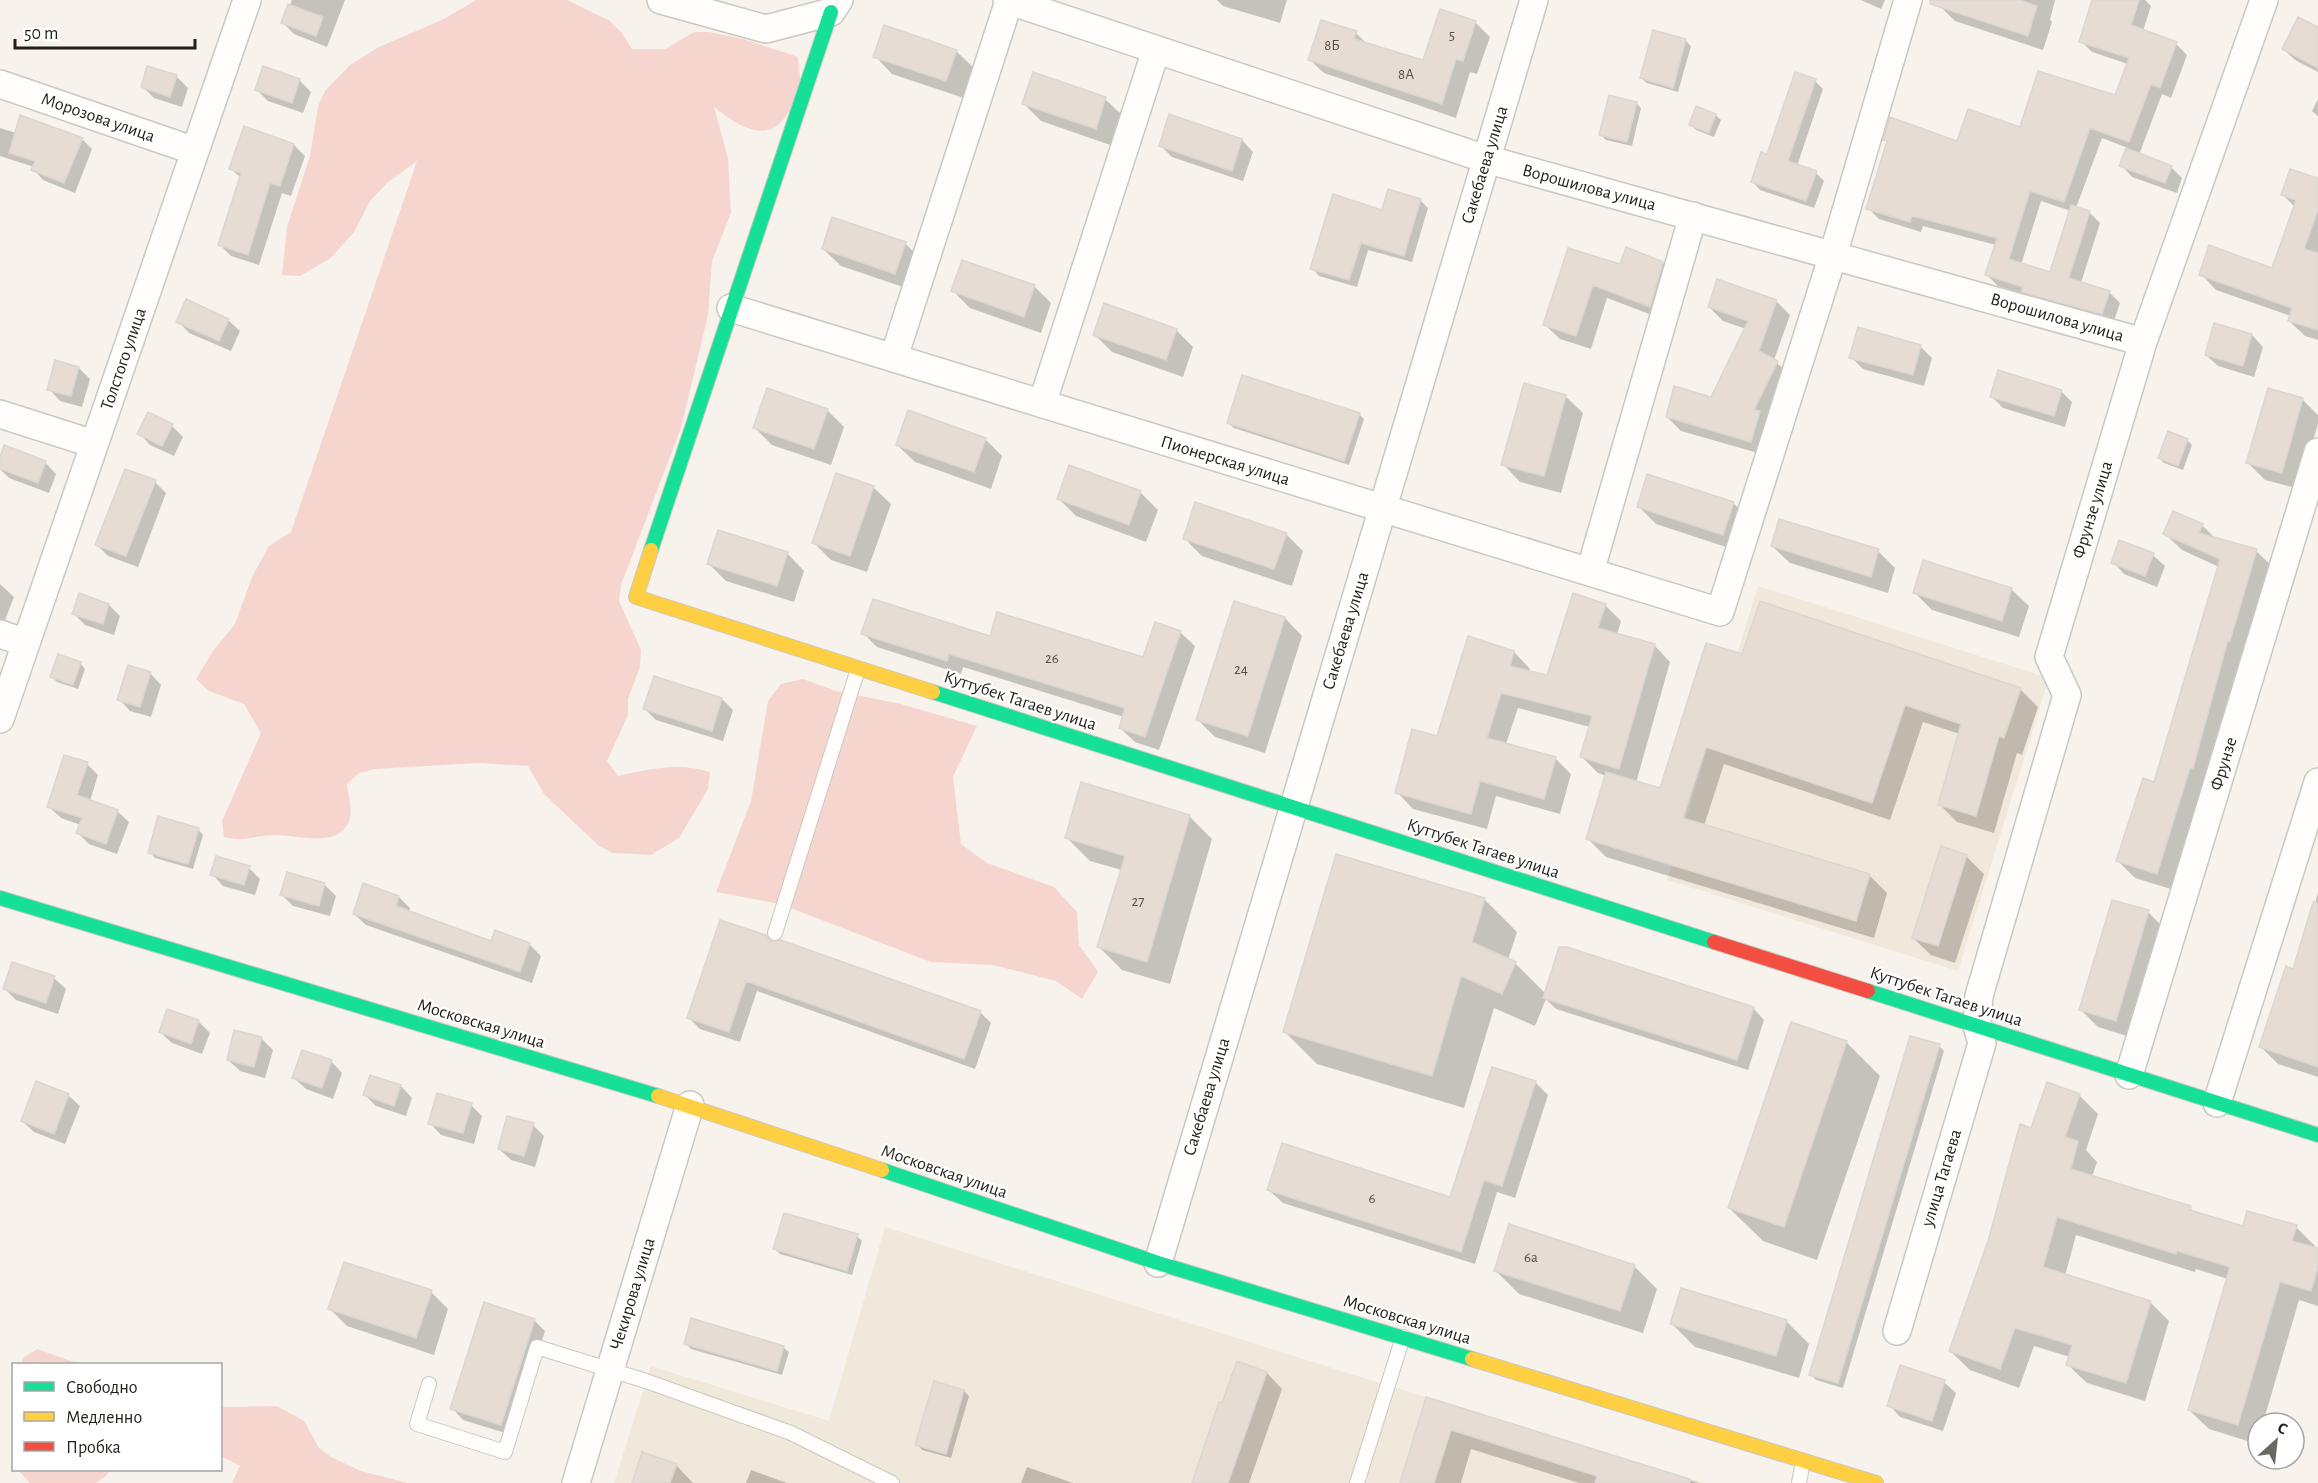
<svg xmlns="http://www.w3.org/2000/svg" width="2318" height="1483" viewBox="0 0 2318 1483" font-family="'Alegreya Sans',sans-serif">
<rect width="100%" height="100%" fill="#f7f3ec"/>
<path fill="#f0e8da" d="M1758,586L2049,678L1958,971L1667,880Z
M885,1227L1348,1373L1704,1483H614L651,1366L829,1421Z"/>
<path fill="#f6d5cf" d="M476,0H567L610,21L622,33L632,49H665L694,32H709L743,39L798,57C798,67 802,81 800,90C799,97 792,105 789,111C769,148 737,125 714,107L728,158L731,213L712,261L708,315L681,428L621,585L619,601L641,650L640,667L628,699V715L607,761L618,776C649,769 680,762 710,772L708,789L679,838L651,855L613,853L599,846L544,794L528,766L478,763L375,769L359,773L347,784C348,793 352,808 350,817C343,850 297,835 275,835C254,835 246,843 224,837L222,821L261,733L244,704L209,691L196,679L213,651L235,624L252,577L269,546L291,532L417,161L387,183L370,201L354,232L331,258L300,276L282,275L287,227L310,156L318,106L325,91L350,65L379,47L444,19Z
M803,679L836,691L901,704L977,726L953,777L961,844L987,863L1054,887L1077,912L1079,945L1098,972L1082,999L1056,981L993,965L931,962L780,904L716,892L751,801L768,701L781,684Z
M37,1349L80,1364H21L24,1357Z
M277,1406L304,1421L319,1448L331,1457L361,1471L408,1483H232L240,1466L221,1456V1407Z
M18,1470H111L106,1476L96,1483H30Z"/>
<path fill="#0003" fill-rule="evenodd" d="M292,0H345L327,47L294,34L283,23Z
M1217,0H1287L1280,23L1223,6Z
M1861,0H1885L1881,9Z
M1942,0H2055L2050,20L2052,22L2043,50L1955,21L1940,6Z
M2094,0H2145L2151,6L2143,31L2176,44L2187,55L2171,98L2162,94L2139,155L2171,167L2182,178L2177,193L2132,177L2121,165L2128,148L2102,138L2076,208L2089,212L2100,223L2081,283L2109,292L2120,303L2113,324L2034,302L2026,294L1998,286L1987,275L1996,245L1923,226L1921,232L1879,219L1868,208L1888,143L1885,139L1958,143L2021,129L2116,97L2128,64L2092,52L2081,41ZM2041,201L2071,211L2051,274L2021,265Z
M1475,22L1490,37L1477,74L1470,72L1456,118L1324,73L1309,59L1356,33L1368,45L1424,62Z
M2318,29V72L2295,60L2283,49Z
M1685,40L1691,46L1678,92L1647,83L1641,78Z
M956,51L974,68L964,98L892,74L875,56Z
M176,76L188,88L182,107L154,98L143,87Z
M299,80L311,92L303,113L268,101L257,90Z
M1815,81L1823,89L1797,166L1816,173L1824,181L1814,208L1760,190L1753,182Z
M1105,99L1123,116L1113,146L1041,121L1024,104Z
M2318,99V116L2312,111Z
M1636,103L1641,108L1632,146L1606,140L1601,135Z
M1716,115L1721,120L1714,137L1696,130L1691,125Z
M1170,116L1242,140L1253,152L1243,181L1172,157L1160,145Z
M0,128L16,133L82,139L92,149L75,193L43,180L33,169L34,167L0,156Z
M294,145L305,156L291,196L282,193L259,265L231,256L220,245L241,178L231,169Z
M2318,180V340L2305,336L2289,321L2291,316L2216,290L2201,274L2273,270L2295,207L2283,195Z
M1420,200L1428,208L1412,262L1368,250L1357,287L1319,276L1312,268L1383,212Z
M905,243L922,261L912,290L841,266L823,249Z
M1569,250L1620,266L1663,263L1677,278L1665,320L1607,298L1591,349L1560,339L1545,325Z
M1034,286L1051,303L1041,333L970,308L953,291Z
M1776,301L1790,315L1774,360L1791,376L1765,455L1681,431L1667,417L1712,399L1746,329L1723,321L1709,307Z
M228,320L240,331L231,351L189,333L178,321Z
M1176,330L1193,347L1183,377L1112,352L1095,335Z
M2252,335L2263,347L2254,377L2218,366L2206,355Z
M1920,346L1932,358L1924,386L1863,369L1851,357Z
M79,368L90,379L82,407L60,401L49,389Z
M2269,390L2303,400L2318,415V424L2299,489L2265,480L2248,463Z
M2061,391L2072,402L2065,427L2003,408L1992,397Z
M1565,396L1583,413L1561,493L1520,482L1503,464Z
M827,410L844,427L831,465L772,445L755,428Z
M1359,414L1364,419L1349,465L1234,428L1228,423Z
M172,426L183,437L174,456L150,445L139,433Z
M985,439L1002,456L991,489L915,462L897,445Z
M2187,440L2192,445L2183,470L2164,463L2159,458Z
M0,461L45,462L56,474L49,493L9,478L0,469Z
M155,482L166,493L138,567L108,556L97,545Z
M873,487L891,504L867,572L831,560L814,543Z
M1140,492L1158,510L1146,542L1076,516L1059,499Z
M1733,503L1751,520L1741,552L1656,524L1639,507Z
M2202,525L2216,539L2256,551L2273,567L2174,890L2135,878L2118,861L2155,784L2219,567L2182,550L2165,534Z
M1286,534L1303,551L1292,586L1202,556L1185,539Z
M1772,546L1878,551L1895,568L1888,593L1790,563Z
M787,553L804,571L794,602L726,581L709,564Z
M2153,555L2165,566L2157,587L2124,574L2113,562Z
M0,584L14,597L5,620L0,619Z
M2011,589L2029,606L2019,637L1932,610L1915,593Z
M1235,603L1285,618L1302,636L1265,753L1215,737L1198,720Z
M109,605L120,616L114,635L85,625L74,614Z
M1605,605L1621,621L1617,635L1654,645L1670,662L1636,783L1661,790L1743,656L2020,689L2038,707L2022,755L2017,753L1994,833L1957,822L1939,804L1960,734L1923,722L1890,820L1724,764L1704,826L1869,875L1887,893L1874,938L1606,857L1588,839L1606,776L1598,773L1582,757L1590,727L1518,708L1506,744L1555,758L1571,774L1560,814L1496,796L1487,829L1413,809L1397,792L1438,738L1514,652L1530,669L1529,672L1548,677Z
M1180,632L1195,646L1159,750L1135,742L1120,728L1124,717L963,667L961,674L877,647L863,633L991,638L1144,659Z
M80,663L85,669L78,689L57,682L52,677Z
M150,673L161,685L151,717L130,711L119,699Z
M655,678L722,699L733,710L723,741L656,720L645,709Z
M87,764L98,775L90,801L117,811L129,822L117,854L89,844L78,833L81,825L61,818L49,807Z
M1189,816L1212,839L1170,984L1122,970L1099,947L1122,870L1090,861L1067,838Z
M198,829L203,835L193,869L155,858L150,852Z
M1966,856L1984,874L1955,963L1931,955L1913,938Z
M249,868L260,879L255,895L223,886L212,874Z
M324,884L336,896L330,916L293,906L282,895Z
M2318,893V1077L2278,1064L2261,1047L2294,971Z
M399,897L410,908L409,913L492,943L495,932L530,945L541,956L532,983L366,925L354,914Z
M1484,899L1517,932L1508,960L1515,963L1546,994L1561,947L1753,1008L1764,1020L1748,1070L1556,1009L1546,999L1535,1026L1494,1008L1464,1108L1317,1064L1284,1031Z
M2148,912L2165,929L2133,1038L2098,1027L2081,1010Z
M772,943L980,1012L991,1023L975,1069L757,991L740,1042L700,1029L688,1017Z
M54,978L66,989L58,1014L16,1000L4,988Z
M198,1021L210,1033L202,1054L172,1043L160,1032Z
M1792,1024L1847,1043L1880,1076L1817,1260L1763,1241L1729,1208Z
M261,1038L273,1050L265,1078L240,1071L228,1060Z
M1939,1046L1944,1051L1843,1388L1816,1380L1811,1374Z
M331,1061L342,1073L333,1099L306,1089L294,1078Z
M371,1077L401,1086L412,1098L406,1116L376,1106L365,1095Z
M1535,1082L1548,1095L1515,1198L1497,1192L1475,1264L1283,1203L1269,1190L1451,1199Z
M68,1095L80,1106L65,1144L34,1132L22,1121Z
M2079,1095L2098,1114L2086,1150L2097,1162L2092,1177L2190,1208L2195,1213L2244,1228L2296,1227L2315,1246V1249L2318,1250V1306L2299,1300L2263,1423H2258L2257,1444L2209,1429L2189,1410L2228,1279L2196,1269L2195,1272L2076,1235L2065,1276L2150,1302L2169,1321L2145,1401L2087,1383L2067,1364L2070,1357L2034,1346L2019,1388L1970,1370L1950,1351L2032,1130Z
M471,1105L482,1116L474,1144L441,1135L430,1123Z
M533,1125L544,1136L535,1167L511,1160L499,1149Z
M857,1236L862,1241L852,1275L780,1254L775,1249Z
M1634,1266L1657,1289L1643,1333L1519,1294L1496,1271Z
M431,1292L448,1309L434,1355L347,1326L330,1309Z
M534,1320L545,1331L512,1435L463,1420L452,1408Z
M1786,1321L1809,1344L1799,1378L1695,1347L1672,1324Z
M685,1343L783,1347L789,1352L782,1375L691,1349Z
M1267,1373L1282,1389L1249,1483H1194Z
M1944,1382L1956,1393L1943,1431L1900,1417L1889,1405Z
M964,1391L969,1396L951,1458L922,1450L917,1444Z
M1427,1398L1699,1483H1579L1471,1449L1461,1483H1401Z
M676,1465L693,1483H633Z
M1027,1467L1073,1483H1021Z
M751,1470L787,1483H746Z"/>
<path fill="#e7dcd3" stroke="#dad6d1" stroke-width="1.5" d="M1930,0H2020L2037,6L2028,36L1930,4Z
M2092,0H2139L2131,25L2177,42L2160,88L2151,84L2129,142L2090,128L2064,202L2030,191L2009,259L2050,272L2071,205L2090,211L2069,278L2110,291L2102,314L2021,292L2023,287L1985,275L1997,238L1912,216L1910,222L1866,209L1887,141L1883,140L1890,117L1957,141L1968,109L2020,127L2038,71L2115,95L2129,58L2079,42Z
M288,4L323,17L316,36L281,23Z
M1440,9L1476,21L1463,61L1456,59L1442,104L1308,60L1321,20L1357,31L1354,39L1423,60Z
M2298,17L2318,27V68L2282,49Z
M884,25L957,50L946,81L873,57Z
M1653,30L1686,39L1673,88L1640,78Z
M147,66L177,75L170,97L141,87Z
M263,66L300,79L292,103L255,90Z
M1033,72L1106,97L1096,129L1022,104Z
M1795,72L1816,79L1788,161L1817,171L1806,201L1751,182L1761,152L1767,154Z
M1609,95L1637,102L1627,142L1599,135Z
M1696,106L1716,114L1709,133L1689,125Z
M1169,114L1242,139L1232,171L1159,146Z
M20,115L83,138L64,183L31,170L35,161L9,153Z
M244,126L294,144L280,186L270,183L248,255L218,245L241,173L229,169Z
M2126,148L2172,166L2165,183L2119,166Z
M2290,169L2318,178V210L2304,249L2318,253V330L2288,321L2292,308L2199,275L2209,245L2272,268L2296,200L2281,195Z
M1388,189L1421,199L1404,256L1361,243L1349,280L1310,269L1333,194L1382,210Z
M832,217L906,242L895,274L822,249Z
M1626,247L1663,262L1650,307L1593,285L1576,336L1543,325L1568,248L1620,264Z
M962,260L1035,285L1024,317L951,291Z
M1717,279L1777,300L1759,351L1778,361L1754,410L1760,411L1751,442L1666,417L1674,386L1711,397L1748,321L1708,307Z
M186,299L229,319L219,341L176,322Z
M1104,303L1177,329L1166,360L1093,335Z
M2214,323L2252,334L2243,366L2205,355Z
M1858,327L1921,345L1913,375L1849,358Z
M55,360L79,367L71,396L47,390Z
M1998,370L2062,390L2054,416L1990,397Z
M1242,375L1360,413L1344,461L1227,423Z
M1524,383L1566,395L1544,476L1501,465Z
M767,388L828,409L814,449L753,428Z
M2268,388L2303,398L2282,473L2246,463Z
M908,410L986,438L974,472L896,445Z
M148,412L173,424L162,446L137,434Z
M2168,431L2188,439L2178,466L2158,458Z
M4,445L46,461L38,483L0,469V457Z
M1069,465L1141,491L1129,525L1057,499Z
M125,469L156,480L126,556L95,545Z
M836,473L874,486L850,556L812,543Z
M1647,474L1734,502L1723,535L1637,507Z
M1195,502L1287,533L1274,569L1183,539Z
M2173,511L2203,524L2199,533L2257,549L2230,641L2228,640L2193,768H2190L2157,874L2116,861L2143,778L2154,782L2220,559L2163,534Z
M1779,519L1879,549L1871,577L1771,546Z
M718,530L788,552L777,586L707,564Z
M2119,540L2154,553L2145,576L2111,563Z
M1923,560L2012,588L2002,621L1913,593Z
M79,593L109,604L103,624L72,614Z
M1573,593L1606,604L1598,628L1655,644L1619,769L1580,757L1592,716L1501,693L1487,738L1556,757L1544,799L1480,781L1471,814L1395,793L1412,729L1437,736L1468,636L1514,651L1510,666L1547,675Z
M873,599L990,636L997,612L1143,657L1155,622L1181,631L1145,737L1119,728L1125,708L949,654L947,661L861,634Z
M1234,601L1285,617L1248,736L1196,720Z
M1760,601L2021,688L2004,738L1999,736L1976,816L1938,805L1961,724L1905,705L1872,803L1706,747L1683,818L1870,874L1856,921L1586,839L1606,772L1660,788L1706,643L1742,654Z
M58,654L81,662L73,685L50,677Z
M128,665L151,672L140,707L117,700Z
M654,676L722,698L712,731L643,709Z
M64,755L88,762L77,795L118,810L106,844L76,833L82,818L47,807Z
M1081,782L1190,815L1147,962L1097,947L1125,856L1065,838Z
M158,816L199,828L188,864L148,853Z
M1941,846L1967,855L1938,946L1912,938Z
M1336,854L1485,898L1472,942L1516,962L1502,994L1461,976L1432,1076L1283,1032Z
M216,856L250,866L244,885L210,875Z
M287,872L325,883L319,906L280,895Z
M363,883L399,896L396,906L491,941L495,930L530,943L520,972L353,914Z
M2112,900L2149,910L2116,1021L2079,1010Z
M2313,902L2318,903V1067L2259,1047L2286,966L2293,969Z
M720,920L766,935L772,941L781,940L981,1011L964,1059L746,981L729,1032L687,1018Z
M1559,947H1567L1754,1007L1737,1060L1543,998Z
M12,962L55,976L46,1003L3,989Z
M167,1009L199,1020L191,1044L159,1032Z
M1791,1022L1847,1041L1784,1227L1728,1208Z
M234,1030L262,1037L254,1067L227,1060Z
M1910,1036L1940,1044L1838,1383L1809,1375Z
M302,1050L332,1060L322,1088L292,1078Z
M1492,1067L1536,1081L1502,1186L1484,1180L1461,1252L1267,1190L1282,1143L1450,1197Z
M370,1075L401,1085L394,1106L363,1095Z
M36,1081L69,1094L54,1134L21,1121Z
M2047,1082L2080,1094L2065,1137L2078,1141L2071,1169L2191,1206L2190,1210L2243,1226L2247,1211L2297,1225L2292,1241L2318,1248V1267L2311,1291L2280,1282L2238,1425L2188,1410L2230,1267L2177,1251L2176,1254L2057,1217L2043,1267L2151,1301L2126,1383L2066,1365L2072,1345L2015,1328L2000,1369L1949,1351L1988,1241L2020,1124L2031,1128Z
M437,1093L472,1103L463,1133L428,1124Z
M507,1116L534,1123L524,1156L498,1149Z
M784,1213L858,1234L847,1271L773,1249Z
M1509,1224L1635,1265L1620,1311L1494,1271Z
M344,1262L432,1290L416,1338L328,1309Z
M1681,1288L1787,1320L1776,1356L1670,1324Z
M484,1302L535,1319L501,1425L450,1409Z
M691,1318L784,1346L777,1371L684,1344Z
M1237,1361L1267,1372L1228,1483H1192L1219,1402L1222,1403Z
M1900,1365L1945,1380L1932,1421L1887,1406Z
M934,1381L964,1390L946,1454L915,1445Z
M1426,1397L1690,1479V1483H1595L1597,1476L1451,1430L1434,1483H1400Z
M642,1452L677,1464L670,1483H632Z"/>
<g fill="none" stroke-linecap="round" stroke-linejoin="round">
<defs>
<path id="lane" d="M775,933L858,669
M429,1384L417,1424L505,1452L537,1347L646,1381L791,1433L892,1483
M1357,1483L1403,1337
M1799,1483L1803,1461"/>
<path id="street" d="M661,0L766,29L831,12L839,0
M1007,0L1486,159L2143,342
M0,84L195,151
M731,308L1720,612L1833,255L1908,0
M894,357L1009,1
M1042,404L1156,50
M0,414L94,444
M1590,572L1693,216
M0,634L26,643
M0,719L247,0
M2129,1075L2318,452
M2217,1103L2318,782
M1158,1263L1534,0
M1897,1331L1982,1043L1977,1026L1979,996L2067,695L2049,657L2143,342L2264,0
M576,1483L690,1105"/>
<path id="fast" d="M651,550L831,12
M933,692L1714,942
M0,898L658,1096
M1868,991L2318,1135
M882,1170L1158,1263L1472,1359"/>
<path id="slow" d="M651,550L636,597L933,692
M658,1096L882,1170
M1472,1359L1876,1483"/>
<path id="jam" d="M1714,942L1868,991"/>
</defs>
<use href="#lane" stroke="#cac8c2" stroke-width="16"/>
<use href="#street" stroke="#cac8c2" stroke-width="30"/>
<use href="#fast" stroke="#cac8c2" stroke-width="16"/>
<use href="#slow" stroke="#cac8c2" stroke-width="16"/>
<use href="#jam" stroke="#cac8c2" stroke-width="16"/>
<use href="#lane" stroke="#fefdfc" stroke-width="14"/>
<use href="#street" stroke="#fefdfc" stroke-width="27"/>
<use href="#fast" stroke="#16e098" stroke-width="14"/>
<use href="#slow" stroke="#ffcf43" stroke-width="14"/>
<use href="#jam" stroke="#f24e42" stroke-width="14"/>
</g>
<g text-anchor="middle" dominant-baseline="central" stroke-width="4.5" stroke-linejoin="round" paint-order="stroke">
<g font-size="15" fill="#544e48">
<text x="1452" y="35">5</text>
<text x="1332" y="45">8Б</text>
<text x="1406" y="74">8А</text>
<text x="1052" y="658">26</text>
<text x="1241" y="669">24</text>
<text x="1138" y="901">27</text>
<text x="1372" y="1198">6</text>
<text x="1531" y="1257">6а</text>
</g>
<g font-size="18" fill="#211e19" stroke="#fff">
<text transform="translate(98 118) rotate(19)">Морозова улица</text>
<text transform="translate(1485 165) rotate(-73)">Сакебаева улица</text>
<text transform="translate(1589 188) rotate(15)">Ворошилова улица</text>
<text transform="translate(2057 318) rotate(16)">Ворошилова улица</text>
<text transform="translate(124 359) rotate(-71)">Толстого улица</text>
<text transform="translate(1225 461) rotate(17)">Пионерская улица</text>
<text transform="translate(2093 510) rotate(-73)">Фрунзе улица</text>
<text transform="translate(1346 631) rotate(-73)">Сакебаева улица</text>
<text transform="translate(1020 701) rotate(18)">Куттубек Тагаев улица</text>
<text transform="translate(2224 764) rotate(-73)">Фрунзе</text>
<text transform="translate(1483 849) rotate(18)">Куттубек Тагаев улица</text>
<text transform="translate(1946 997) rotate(18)">Куттубек Тагаев улица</text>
<text transform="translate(481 1024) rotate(17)">Московская улица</text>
<text transform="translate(1207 1097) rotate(-73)">Сакебаева улица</text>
<text transform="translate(944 1172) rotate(19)">Московская улица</text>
<text transform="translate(1942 1178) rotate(-73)">улица Тагаева</text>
<text transform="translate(633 1294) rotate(-73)">Чекирова улица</text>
<text transform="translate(1407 1320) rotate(17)">Московская улица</text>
</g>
</g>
<rect x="12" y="1363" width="210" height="108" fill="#ffffff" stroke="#a6a5a3" stroke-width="1.5"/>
<rect x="24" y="1382" width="30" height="9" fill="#16e098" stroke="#a6a5a3" stroke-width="1.5"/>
<text x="66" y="1393" font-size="18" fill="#211e19">Свободно</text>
<rect x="24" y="1412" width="30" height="9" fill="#ffcf43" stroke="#a6a5a3" stroke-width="1.5"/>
<text x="66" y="1423" font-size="18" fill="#211e19">Медленно</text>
<rect x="24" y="1442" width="30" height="9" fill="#f24e42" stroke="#a6a5a3" stroke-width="1.5"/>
<text x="66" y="1453" font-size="18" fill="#211e19">Пробка</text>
<g transform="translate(2276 1441) rotate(27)"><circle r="28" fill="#ffffff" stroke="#a6a5a3" stroke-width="1.5"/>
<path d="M0-4.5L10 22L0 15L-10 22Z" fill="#6c6963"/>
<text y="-9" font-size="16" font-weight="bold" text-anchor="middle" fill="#211e19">С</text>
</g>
<path d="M15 39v9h180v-9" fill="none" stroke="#211e19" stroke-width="3"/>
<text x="24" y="39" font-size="18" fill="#211e19" stroke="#ffffff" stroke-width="4.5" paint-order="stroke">50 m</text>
</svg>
